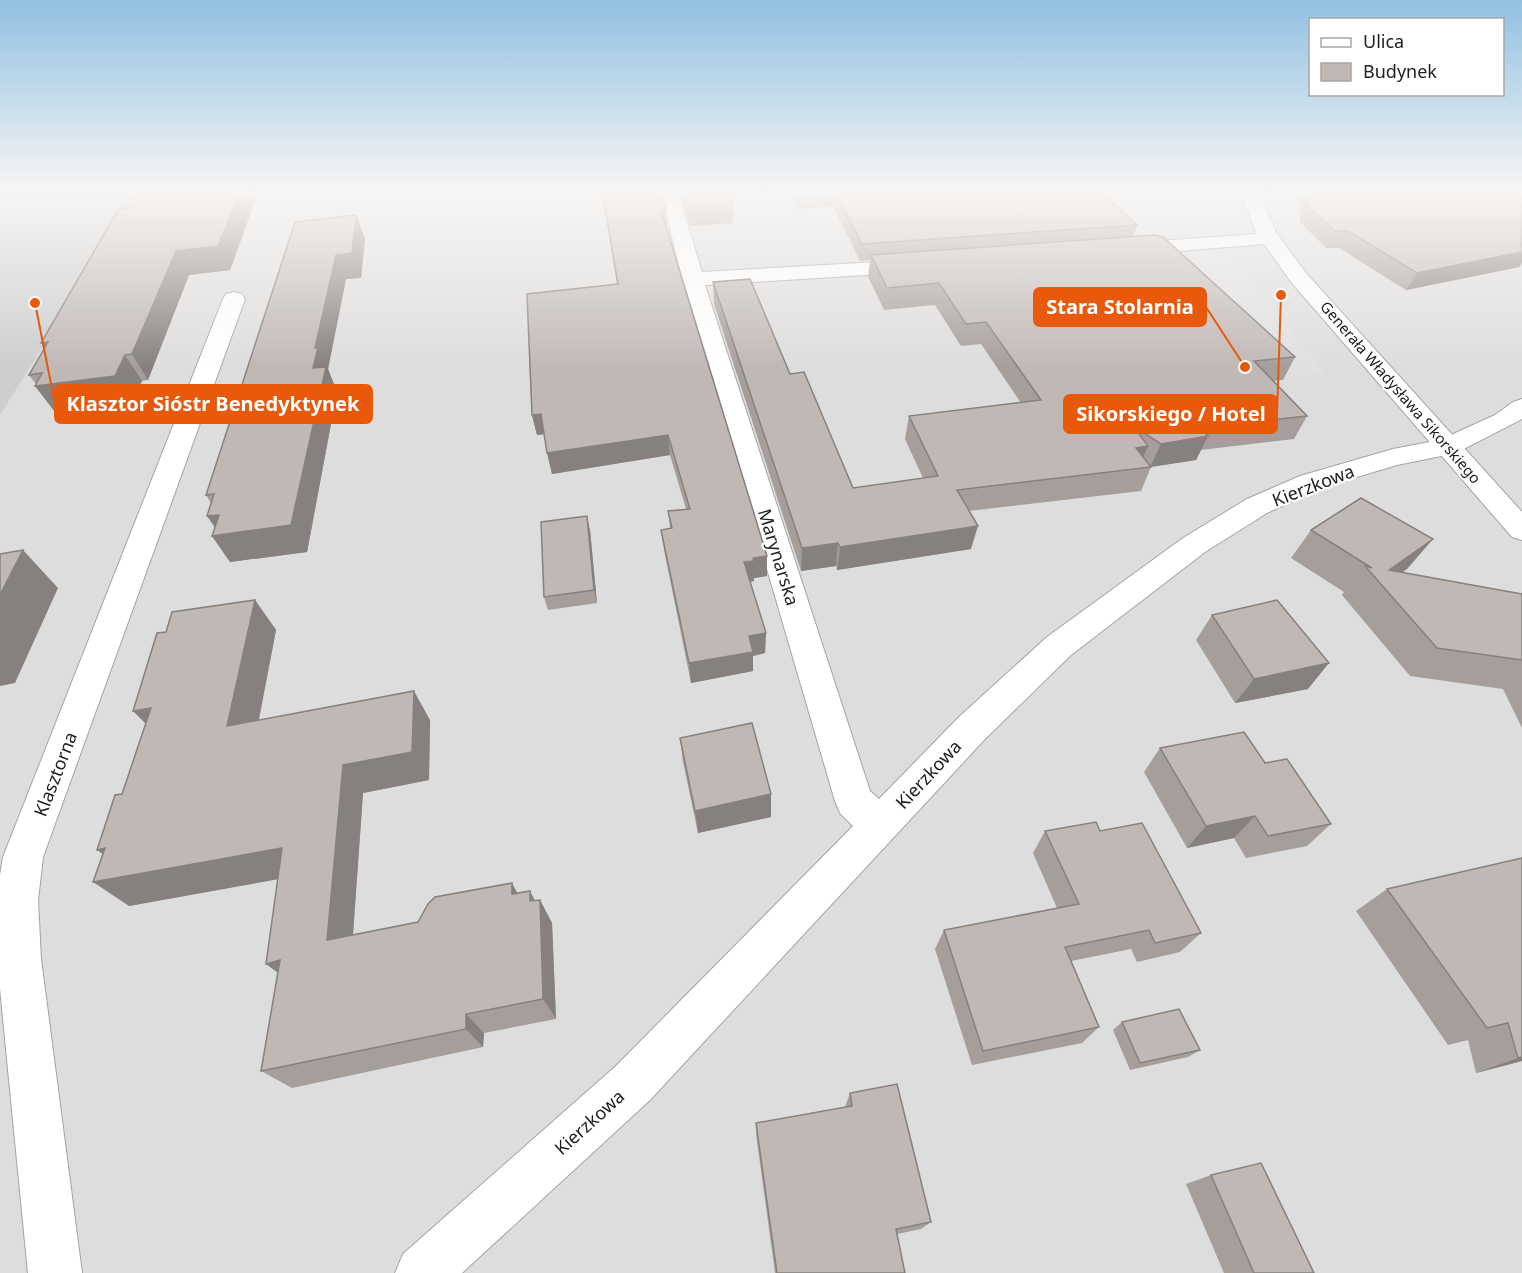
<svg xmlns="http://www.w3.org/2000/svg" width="1522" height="1273" viewBox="0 0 1522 1273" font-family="'Noto Sans',sans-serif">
<rect width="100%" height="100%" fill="#f0ece7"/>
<path fill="#dedddd" d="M0,190H1522V1273H0Z"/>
<path fill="#cecece" d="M0,190H141L0,415Z"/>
<path fill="#e0e0e0" d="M1218,243L1326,373L1290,377L1153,247Z"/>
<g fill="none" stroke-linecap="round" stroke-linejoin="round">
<defs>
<path id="minor" d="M609,190H662L679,196L702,272L913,260L920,262L923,266L920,270L913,272L705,285L870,791L879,799L959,717L1047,637L1183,538L1247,499L1300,476L1393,449L1440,440L1495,415L1513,402L1522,399V419L1456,453L1397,465L1320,488L1267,513L1205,552L1071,655L985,739L650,1100L462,1273H395L403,1254L616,1066L853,826L840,813L835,801L682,279L664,203C646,196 629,198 612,194Z
M1271,233L1278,235L1281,239L1278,243L1129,255L1122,253L1119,249L1122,245L1129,243Z
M234,292L242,294L245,299L43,857L38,900L41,959L82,1273H28L0,988V875L3,857L223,299L226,294Z"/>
<path id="tertiary" d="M1239,190H1257L1277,234L1306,273L1522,512V540L1512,537L1291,282L1257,234Z"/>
</defs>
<use href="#minor" stroke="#a4a4a4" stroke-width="2"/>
<use href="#tertiary" stroke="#a4a4a4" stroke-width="2"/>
<use href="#minor" fill="#fff" fill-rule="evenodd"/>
<use href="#tertiary" fill="#fff" fill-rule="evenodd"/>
</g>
<path fill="#a59e9b" d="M140,190H259L230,270L189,275L148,380L142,381L132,402L55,412L35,386L36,384L29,375Z
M602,190L666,209L667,228L767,556V576L754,578V581L750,582L766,633L765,653L753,656V671L691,683L664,550L661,530L670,528L668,511L686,509L670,455L552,474L544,434L537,435L532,415L617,284Z
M668,190H728L733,202V223L690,226L680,194Z
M789,190H1099L1137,225L1133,237L1295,357L1283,380L1273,381L1307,416L1294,439L1201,450L1196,460L1151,467L1141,491L969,511L971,549L837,570L836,566L801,571L714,304L713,282L790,374L853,488L923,478L905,439L909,416L1021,403L981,344L961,346L935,305L884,310L868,277L870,260L860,261L833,206L798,209Z
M1299,190H1522V263L1519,267L1406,290L1339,248H1326L1300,222Z
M356,215L365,239L361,278L346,279L328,369L337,392L307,552L230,562L212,536L215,528L211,503L206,495Z
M590,530L597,603L548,610L544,597Z
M1311,530L1408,568L1402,573L1522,594V728L1503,689L1410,676L1342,595L1344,592L1291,558Z
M255,600L276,630L259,720H430L429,780L363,793L353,935L418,922L517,893L530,891L534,900H540L552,923L556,1019L484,1033L483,1047L292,1088L261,1071L278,973L277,879L129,906L122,794L146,724L166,632Z
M1212,615L1308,689L1235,703L1196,640Z
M680,738L771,817L698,833L683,762Z
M1160,748L1265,763L1331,824L1307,846L1246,858L1234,838L1187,848L1144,772Z
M1045,831H1100L1201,933L1180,952L1137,962L1131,949L1071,961L1099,1027L1082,1043L972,1065L935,949L944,930L1057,908L1033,853Z
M1522,858V1061L1476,1073L1468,1040L1448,1045L1356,911L1387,889Z
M1122,1022L1200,1050L1188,1057L1130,1070L1113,1030Z
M850,1093L931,1222L921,1229L897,1234L905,1273H775L756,1134V1123L845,1107Z
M1211,1175L1314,1273H1224L1186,1184Z"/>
<path fill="#86817e" d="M240,190H259L230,270L189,275L148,380L132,354L176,251Z
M356,215L365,239L361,278L346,279L328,369L337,392L307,552L230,562L212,536L220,535L207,516L313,368L315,348L336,255Z
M1522,244V263L1519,267L1406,290L1417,273Z
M48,342L60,369L41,343Z
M125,355L142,381L132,402L55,412L35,386Z
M541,414L546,434L537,435L532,415Z
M668,435L670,455L552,474L547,453Z
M1208,436L1196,460L1150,467L1161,444Z
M1148,446L1138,469L1136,448Z
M587,516L590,530L597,603L594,590Z
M978,526L971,549L837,570L840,547Z
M1433,539L1408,568L1382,587L1389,570Z
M838,543L836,566L801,571L802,548Z
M23,550L58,588L15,683L0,686V595Z
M767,556V576L754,578V581L745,583L744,562L753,558Z
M255,600L276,630L252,754L227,726Z
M766,633L765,653L753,656V671L691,683L689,663L749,636Z
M1329,663L1308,689L1235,703L1254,679Z
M414,691L430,720L429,780L363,793L351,962L327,940L343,765Z
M151,708L162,740L133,711Z
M771,794V817L698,833L695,811Z
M1255,816L1234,838L1187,848L1206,826Z
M105,848H282L307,874L129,906L93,882L132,875L97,850Z
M512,883L525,907L512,894Z
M530,891L540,911V900L552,923L556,1019L543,999L530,901Z
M280,960L294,985L266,964Z
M466,1014L484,1033L483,1047L466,1029Z
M1522,1057V1061L1476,1073L1518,1058Z"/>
<path fill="#c0b8b4" stroke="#86817e" stroke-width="1.5" d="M140,190H240L218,246L176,251L132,354L125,355L115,376L35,386L42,373L29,375L48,342L41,343L118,210L128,208Z
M602,190H661L666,209L661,210L767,556L753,558L754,561L744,562L766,633L749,636L753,652L689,663L661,530L672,528L668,511L690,509L668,435L547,453L541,414L532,415L527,294L618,284Z
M684,190H728L733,202L689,206Z
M797,190H1099L1137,225L862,244L834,190L798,193Z
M1308,190H1522V244H1520L1522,246V252L1417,273L1348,231H1335L1308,206Z
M356,215L352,253L336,255L315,348H318L313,368L326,367L291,525L212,536L219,515L207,516L214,494L206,495L295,222Z
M1155,235L1163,237L1295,357L1254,361L1307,416L1204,427L1206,429H1201L1208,436L1161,444L1133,426L1148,446L1136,448L1151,467L957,490L978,526L840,547L838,543L802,548L713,282L750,279L790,374L804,372L853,488L938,476L909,416L1041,400L986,322L966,324L939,283L887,288L871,255Z
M1361,498L1433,539L1389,570L1522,594V660L1437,648L1365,566L1372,568L1311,530Z
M587,516L594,590L544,597L541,522Z
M23,550L0,595V554Z
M255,600L227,726L414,691L412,752L343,765L327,940L418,922L428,904L435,897L512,883V894L530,891V901L540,900L543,999L466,1014V1029L261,1071L280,960L266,964L282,848L93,882L105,848L97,850L115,795L122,794L151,708L133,711L157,633L166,632L172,612Z
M1277,600L1329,663L1254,679L1212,615Z
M752,723L771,794L695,811L680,738Z
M1244,732L1265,763L1287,759L1331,824L1268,836L1255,816L1206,826L1160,748Z
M1096,822L1100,831L1142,823L1201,933L1155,943L1149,930L1065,947L1099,1027L983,1051L944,930L1079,904L1045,831Z
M1522,858V1057L1518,1058L1508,1023L1487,1028L1387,889Z
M1179,1009L1200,1050L1140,1063L1122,1022Z
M897,1084L931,1222L896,1229L905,1273H777L756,1123L852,1106L850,1093Z
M1261,1163L1314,1273H1254L1211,1175Z"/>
<linearGradient id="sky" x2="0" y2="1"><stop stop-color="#90c0e2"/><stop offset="0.52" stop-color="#f8f6f4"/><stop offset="1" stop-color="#f8f6f4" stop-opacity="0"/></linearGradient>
<rect width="1522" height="368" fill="url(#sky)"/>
<g text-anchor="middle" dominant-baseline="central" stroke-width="4.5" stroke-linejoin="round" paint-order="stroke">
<g font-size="15" fill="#202020" stroke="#fff">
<text transform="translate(1401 392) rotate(49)">Generała Władysława Sikorskiego</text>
</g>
<g font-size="18" fill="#202020" stroke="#fff">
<text transform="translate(1313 485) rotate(-21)">Kierzkowa</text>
<text transform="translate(779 557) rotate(73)">Marynarska</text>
<text transform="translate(55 774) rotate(-69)">Klasztorna</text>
<text transform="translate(928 774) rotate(-47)">Kierzkowa</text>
<text transform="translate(589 1122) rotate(-42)">Kierzkowa</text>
</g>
</g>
<path fill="none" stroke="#e8590c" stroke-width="2" d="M1245 367L1206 307M35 303L55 404M1281 295L1277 414"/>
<g fill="#e8590c" stroke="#fff" stroke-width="2">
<circle cx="1245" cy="367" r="6"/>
<circle cx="35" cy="303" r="6"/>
<circle cx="1281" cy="295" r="6"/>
</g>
<g fill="#e8590c" stroke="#e8590c" stroke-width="2">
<rect x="1034" y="288" width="172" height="38" rx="6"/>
<rect x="55" y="385" width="317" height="38" rx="6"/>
<rect x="1064" y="395" width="213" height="38" rx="6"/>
</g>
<g font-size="20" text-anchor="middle" font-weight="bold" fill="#fff">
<text x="1120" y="314">Stara Stolarnia</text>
<text x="213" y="411">Klasztor Sióstr Benedyktynek</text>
<text x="1171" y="421">Sikorskiego / Hotel</text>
</g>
<rect x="1309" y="18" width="195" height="78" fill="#ffffff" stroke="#a6a6a6" stroke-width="1.5"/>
<rect x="1321" y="38" width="30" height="9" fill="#ffffff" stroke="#a6a6a6" stroke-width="1.5"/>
<text x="1363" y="48" font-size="18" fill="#202020">Ulica</text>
<rect x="1321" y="63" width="30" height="18" fill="#c0b8b4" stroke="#a6a6a6" stroke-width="1.5"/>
<text x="1363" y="78" font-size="18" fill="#202020">Budynek</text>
</svg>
